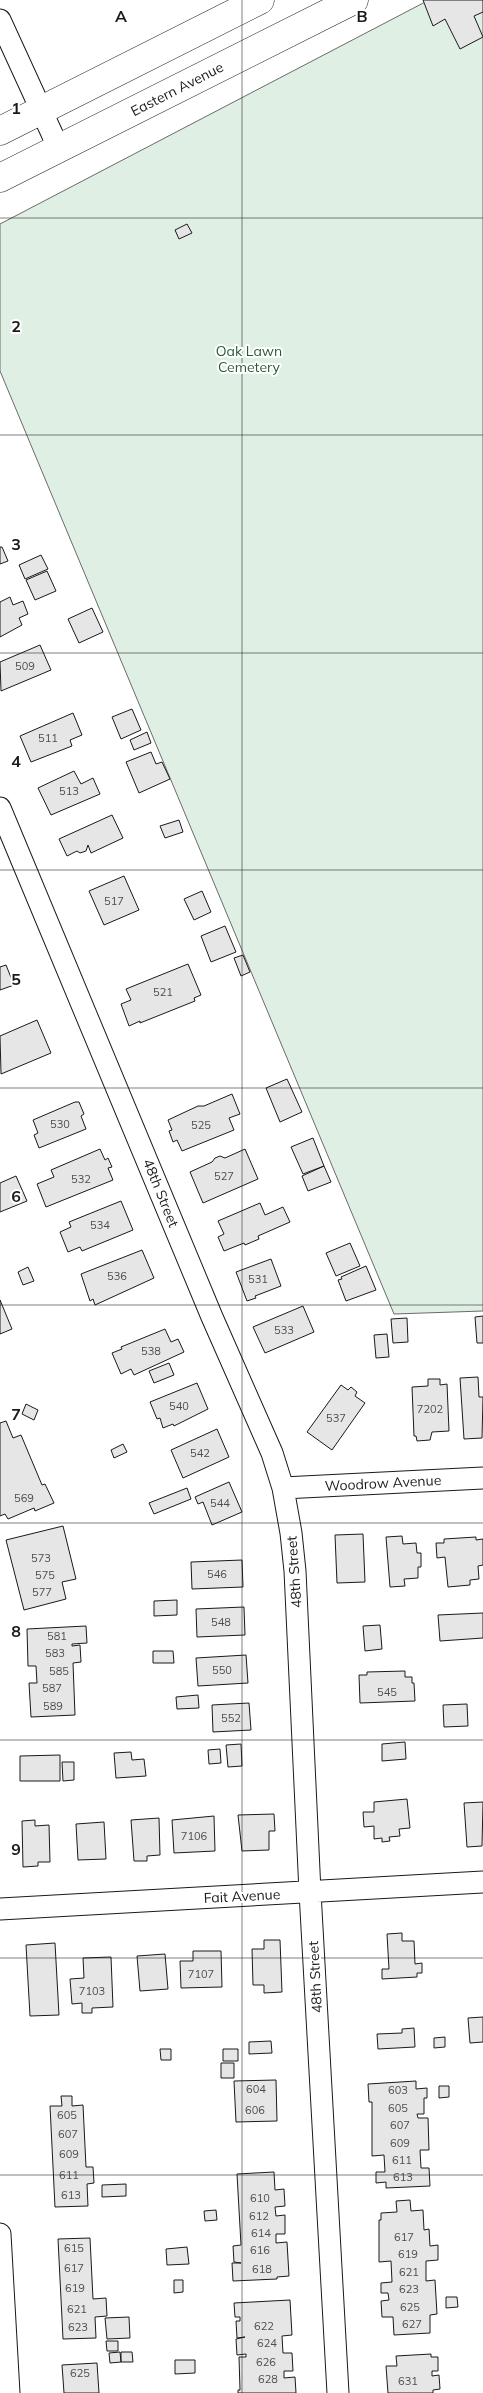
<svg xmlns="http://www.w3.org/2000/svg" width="483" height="2393" viewBox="0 0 483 2393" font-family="Mulish,sans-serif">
<rect width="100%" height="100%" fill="#fff"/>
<path fill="#e0efe3" stroke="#6a6a6a" d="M429,0H483V1311L394,1314L0,371V224Z"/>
<path fill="#e6e6e6" stroke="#1a1a1a" d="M423,0H483V12L474,16L483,37L460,49L445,19L433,26Z
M187,224L192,233L179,239L175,230Z
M0,547H2L8,561L0,564Z
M41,555L48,569L25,579L19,565Z
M47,571L56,591L35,600L26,580Z
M10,597L13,605L23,601L28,614L19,618L22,625L0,637V602Z
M92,608L103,632L79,643L68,619Z
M40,645L51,670L1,691L0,662Z
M132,709L141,730L121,739L112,717Z
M73,713L82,735L70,740L72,746L31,762L20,736Z
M147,732L151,743L134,750L130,740Z
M151,752L156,764L162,762L170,779L139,793L126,762Z
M74,771L81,784L93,778L100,794L51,815L38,788Z
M112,815L123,838L91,853L88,845L86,851L80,853L77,851L67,856L59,839Z
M179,820L183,832L165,838L160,826Z
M124,876L139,910L104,925L89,891Z
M202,891L211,912L194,920L184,899Z
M225,926L236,952L211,962L201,936Z
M243,955L250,972L241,976L234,958Z
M188,964L201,995L194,998L195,1001L140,1023V1021L129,1026L121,1004L131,1000L126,989Z
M6,965L14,985L0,990V967Z
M37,1020L51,1053L1,1074L0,1036Z
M287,1079L302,1112L280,1122L266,1088Z
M232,1094L240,1114L229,1118L234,1130L182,1151L177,1140L173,1142L169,1131L172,1130L168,1120L198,1106H204Z
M75,1102H79L84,1114L81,1116L86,1129L39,1148L34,1135L38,1133L33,1120Z
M313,1138L324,1166L303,1174L291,1147Z
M100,1149L105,1160L108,1158L112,1167L108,1168L113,1180L46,1207L37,1184L54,1177L51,1170Z
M245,1149L258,1179L203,1203L190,1172L212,1162L215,1158L220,1156L225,1158Z
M324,1166L331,1182L308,1191L302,1176Z
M16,1176L27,1201L0,1212V1183Z
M121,1201L133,1230L82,1251L80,1247L68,1252L60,1232L71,1227L69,1222Z
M260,1203L265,1215L283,1207L290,1222L258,1236L259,1239L245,1245L244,1243L224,1251L218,1237L224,1234L218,1221Z
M350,1243L360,1266L336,1276L326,1253Z
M142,1250L154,1278L95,1305L93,1299L90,1301L81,1274Z
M271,1259L281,1286L255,1296L256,1298L247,1301L236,1272Z
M366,1266L376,1290L346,1301L338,1280L342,1279L341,1277Z
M28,1267L34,1281L23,1285L18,1272Z
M0,1300L12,1329L0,1334Z
M303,1306L314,1332L265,1353L253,1327Z
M483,1316V1343H477L475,1317Z
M407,1318L408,1342L393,1343L391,1319Z
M165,1329L171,1342L178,1339L184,1352L134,1375L131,1369L121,1374L112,1353L122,1349L121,1347Z
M387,1334L389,1357L376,1358L374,1335Z
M169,1363L174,1375L154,1383L149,1371Z
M478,1377L479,1397H483L482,1438L464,1439L460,1378Z
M428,1379H440V1385L447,1384L449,1431L432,1432L430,1440L417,1441L416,1436H414L412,1387L428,1386Z
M197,1383L208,1409L174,1426L173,1424L163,1428L160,1418L157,1419L150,1402Z
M341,1385L348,1390L351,1387L357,1392L355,1396L365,1403L332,1450L307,1432Z
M26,1404L38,1410L34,1420L22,1414Z
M6,1421L13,1438L21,1435L42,1485L45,1484L54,1503L35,1511L34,1508L8,1519L5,1514L0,1516V1423Z
M217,1429L229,1457L183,1478L171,1450Z
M123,1444L127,1452L114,1458L111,1450Z
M229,1482L242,1512L212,1525L203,1502L198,1504L195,1497Z
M187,1488L191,1499L154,1514L149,1503Z
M63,1526L76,1579L62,1582L66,1599L24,1610L6,1540Z
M363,1534L365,1582L337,1583L335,1535Z
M402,1536L403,1544L416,1543L417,1553H421V1567H418V1578L404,1579L405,1586L390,1587L386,1537Z
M476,1537V1540L483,1539V1565L478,1566L479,1579L470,1580V1585L448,1587L445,1557L437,1558L436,1543H444V1539Z
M242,1560L243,1587L192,1589L191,1562Z
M177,1600V1615L154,1616V1601Z
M244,1607L245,1635L197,1637L196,1609Z
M483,1613V1638L440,1641L438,1615Z
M380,1625L382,1649L365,1651L363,1626Z
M86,1626L87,1643L72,1644V1646L80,1645L81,1662L73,1663L75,1715L31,1717L29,1683H37L36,1666H28L27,1629Z
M153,1651H173L174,1663H153Z
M246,1655L248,1683L198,1686L196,1658Z
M405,1671V1677H412V1683H414L415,1701L360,1703L359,1675H367V1672Z
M198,1695L199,1708L177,1709L176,1697Z
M249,1703L251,1730L213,1732L212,1705Z
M467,1704L468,1726L444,1727L443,1705Z
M405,1742L406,1759L382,1761V1744Z
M241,1744L242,1766L228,1767L226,1745Z
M220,1749L221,1763L209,1764L208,1750Z
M131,1752L132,1760L144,1759L146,1776L116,1778L114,1753Z
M60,1755V1781H20V1756Z
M62,1762H74V1780L63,1781Z
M407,1799L410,1828L399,1829L400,1836L389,1837L390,1841L382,1842V1838L374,1839V1826L364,1827L363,1812H374V1802Z
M483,1802L482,1846L467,1847L464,1803Z
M274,1814L275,1831H269V1850L242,1851L238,1815Z
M214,1816L215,1851L174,1853L172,1820Z
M159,1818L160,1855L147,1856V1861H134L131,1820Z
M35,1820V1826L49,1825L50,1862H38V1866L23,1867L22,1821Z
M104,1822L106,1859L78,1860L76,1824Z
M402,1933V1941H414L415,1964L422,1963V1973H417V1977L382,1979V1969H389L387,1934Z
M264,1940H280L282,1992L264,1993V1985H253L252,1949H264Z
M55,1943L59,2015L30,2016L26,1945Z
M193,1951H221L222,1987L181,1988L180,1961H193Z
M165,1954L168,1989L140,1991L137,1956Z
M111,1957L113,2007L92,2008V2013H82V2003L72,2004L70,1979L84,1978L83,1958Z
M483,2017V2042L470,2043L468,2018Z
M414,2028L415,2047L378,2049L377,2034L402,2033V2029Z
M445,2037V2047L434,2048V2038Z
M271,2041L272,2053L249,2054V2042Z
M160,2049H171V2060H161Z
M223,2049H238V2061H223Z
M221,2063H234V2078H221Z
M276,2080L277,2121L236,2122L234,2081Z
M416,2081V2089L427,2088V2098H424V2114H417L418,2118H428L429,2150H420L421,2168H429L430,2186L386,2188V2182L376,2183V2172H385L384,2155L372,2156V2102H369L368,2084Z
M439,2086H449V2097L439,2098Z
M61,2096H72V2106L83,2105L86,2167H93L94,2183L87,2184L88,2206L55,2207L50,2106H62Z
M274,2172L275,2190L284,2189L285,2206L275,2207L276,2216L285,2215V2234H276V2243L287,2242L289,2276L277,2277V2279L233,2281L232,2263H241L234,2262L233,2246L241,2245L237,2174Z
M126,2184V2196L102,2197V2185Z
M410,2200L411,2211L423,2210L424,2230L429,2229L430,2246L438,2245V2260L426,2261V2281L435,2280L437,2314L430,2315V2333L394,2335L393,2317H382L381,2301L389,2300L388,2293H381V2283L392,2282L391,2261L379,2262V2220H381V2213L397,2212L396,2201Z
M216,2210L217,2220L205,2221L204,2211Z
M90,2238L93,2299L106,2298L107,2316L95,2317L96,2338L63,2339L58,2239Z
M187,2247L189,2264L167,2265L166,2249Z
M174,2280H183V2292L174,2293Z
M446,2297H457L458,2307L446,2308Z
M290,2300L292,2335L282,2336L283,2353H292L293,2371H284V2378L295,2377L296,2393H238V2390H240L239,2357H246V2354L237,2355L236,2339L245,2337L237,2338L236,2321H240V2317H235L234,2303Z
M129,2317L130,2338L107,2339L105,2318Z
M106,2341H118V2351H107Z
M120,2352L121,2362L110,2363L109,2353Z
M121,2352H132L133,2362H121Z
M431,2354V2357H438V2371H432V2376L439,2375L440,2389L433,2390V2393H388L386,2366H397L396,2356Z
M175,2360H195V2373L175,2374Z
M97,2363L99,2393H64L62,2365Z"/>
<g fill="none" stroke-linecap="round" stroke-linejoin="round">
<defs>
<path id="street" d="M0,20L59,149
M0,808L212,1317L272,1453L283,1488L291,1533L295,1571L310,1892L338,2393
M283,1488L483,1478
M0,1909L483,1882
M0,2234L9,2393"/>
<path id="primary" d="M0,131L260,0
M0,178L354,0"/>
</defs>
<use href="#street" stroke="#1a1a1a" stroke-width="23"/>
<use href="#primary" stroke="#1a1a1a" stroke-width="29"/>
<use href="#street" stroke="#fff" stroke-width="21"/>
<use href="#primary" stroke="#fff" stroke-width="28"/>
</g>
<path fill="none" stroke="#1a1a1a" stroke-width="1" stroke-opacity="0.55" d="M242,0V2393M0,218H483M0,435H483M0,653H483M0,870H483M0,1088H483M0,1305H483M0,1523H483M0,1740H483M0,1958H483M0,2175H483"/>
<g text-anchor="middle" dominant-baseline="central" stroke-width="4" stroke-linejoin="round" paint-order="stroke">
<g font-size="11" fill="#4d4d4d">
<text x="25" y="666">509</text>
<text x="48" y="738">511</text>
<text x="69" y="791">513</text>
<text x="114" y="901">517</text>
<text x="163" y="992">521</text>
<text x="60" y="1124">530</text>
<text x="201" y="1125">525</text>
<text x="224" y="1176">527</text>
<text x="81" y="1179">532</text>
<text x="100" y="1225">534</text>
<text x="117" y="1276">536</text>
<text x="258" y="1279">531</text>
<text x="284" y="1330">533</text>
<text x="151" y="1351">538</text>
<text x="179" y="1406">540</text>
<text x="430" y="1409">7202</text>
<text x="336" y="1418">537</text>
<text x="200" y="1453">542</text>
<text x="24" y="1498">569</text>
<text x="220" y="1503">544</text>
<text x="41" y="1558">573</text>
<text x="217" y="1574">546</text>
<text x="45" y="1575">575</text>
<text x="42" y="1592">577</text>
<text x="221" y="1622">548</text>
<text x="57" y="1636">581</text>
<text x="55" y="1653">583</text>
<text x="222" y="1670">550</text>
<text x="59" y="1671">585</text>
<text x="52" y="1688">587</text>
<text x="387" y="1692">545</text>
<text x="53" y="1706">589</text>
<text x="231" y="1718">552</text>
<text x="194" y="1836">7106</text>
<text x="201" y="1974">7107</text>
<text x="92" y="1991">7103</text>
<text x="256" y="2089">604</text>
<text x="398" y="2090">603</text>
<text x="398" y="2108">605</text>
<text x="255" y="2110">606</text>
<text x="67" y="2115">605</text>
<text x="400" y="2125">607</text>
<text x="68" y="2134">607</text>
<text x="400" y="2143">609</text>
<text x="69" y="2154">609</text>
<text x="402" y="2160">611</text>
<text x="69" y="2175">611</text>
<text x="403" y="2177">613</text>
<text x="71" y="2195">613</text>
<text x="260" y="2198">610</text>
<text x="259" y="2216">612</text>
<text x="261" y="2233">614</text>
<text x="404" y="2237">617</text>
<text x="74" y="2248">615</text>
<text x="260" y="2250">616</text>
<text x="408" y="2254">619</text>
<text x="74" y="2268">617</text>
<text x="262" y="2269">618</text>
<text x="409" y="2272">621</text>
<text x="75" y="2288">619</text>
<text x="409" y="2289">623</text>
<text x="410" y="2307">625</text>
<text x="77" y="2309">621</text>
<text x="412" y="2324">627</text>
<text x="264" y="2326">622</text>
<text x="78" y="2327">623</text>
<text x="267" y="2343">624</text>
<text x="266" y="2362">626</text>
<text x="80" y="2373">625</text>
<text x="268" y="2379">628</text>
<text x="408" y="2381">631</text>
</g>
<g font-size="14" fill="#1a1a1a" stroke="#fff">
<text transform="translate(177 89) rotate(-27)">Eastern Avenue</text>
<text transform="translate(161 1193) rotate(68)">48th Street</text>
<text transform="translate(383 1483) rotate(-3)">Woodrow Avenue</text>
<text transform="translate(294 1572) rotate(-94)">48th Street</text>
<text transform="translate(242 1896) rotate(-3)">Fait Avenue</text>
<text transform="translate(315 1977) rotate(-93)">48th Street</text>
</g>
<g font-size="14" fill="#2b5a34" stroke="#fff">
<text x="249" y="351">Oak Lawn<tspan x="249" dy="16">Cemetery</tspan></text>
</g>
</g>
<g font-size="16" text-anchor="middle" font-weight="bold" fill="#1a1a1a" stroke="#fff" stroke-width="4" stroke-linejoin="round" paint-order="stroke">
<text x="121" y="22">A</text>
<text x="362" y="22">B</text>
<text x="16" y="114">1</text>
<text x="16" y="332">2</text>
<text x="16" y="550">3</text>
<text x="16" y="767">4</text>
<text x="16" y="985">5</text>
<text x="16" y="1202">6</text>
<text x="16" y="1420">7</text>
<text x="16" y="1637">8</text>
<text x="16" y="1855">9</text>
</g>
</svg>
